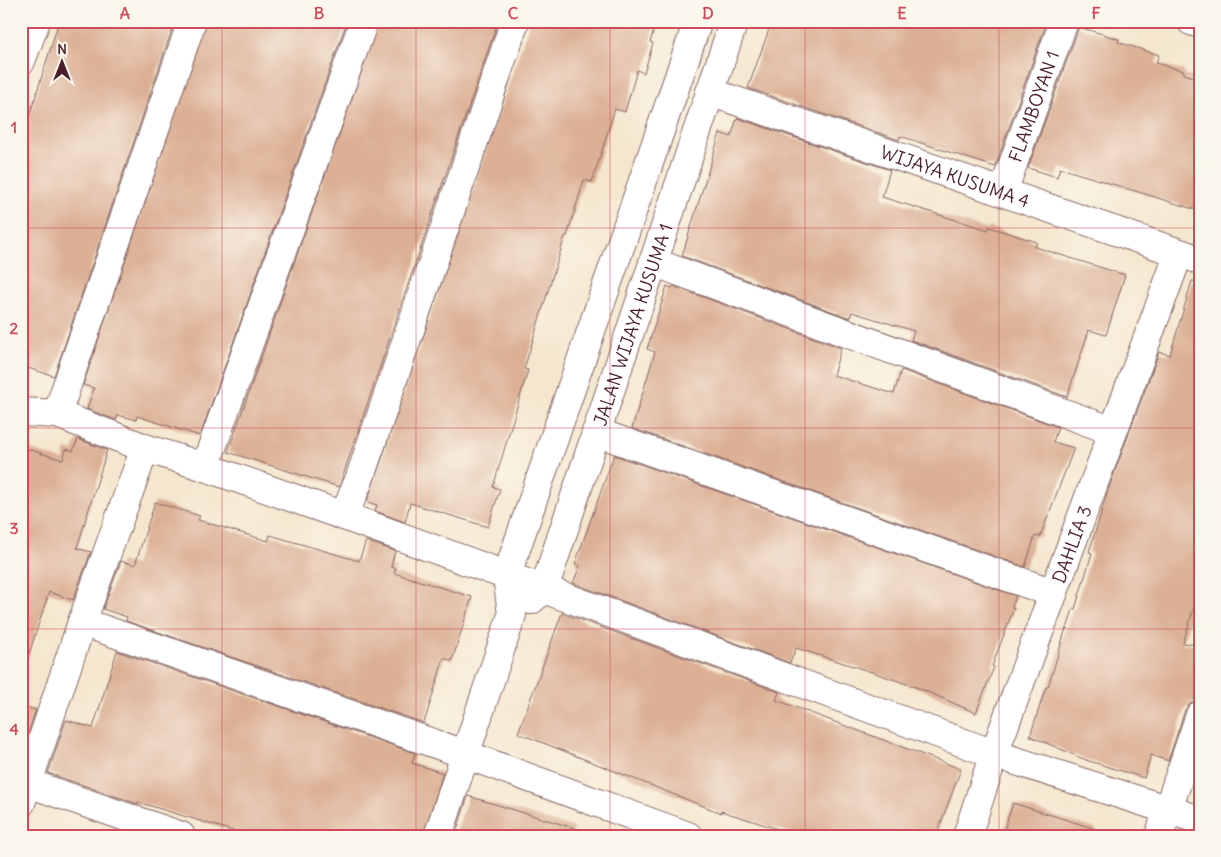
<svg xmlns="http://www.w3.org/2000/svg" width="1221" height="857" viewBox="0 0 1221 857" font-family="Delius,sans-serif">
<rect width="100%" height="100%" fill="#fbf7ec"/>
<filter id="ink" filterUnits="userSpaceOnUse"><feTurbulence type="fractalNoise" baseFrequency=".02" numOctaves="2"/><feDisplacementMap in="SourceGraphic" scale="10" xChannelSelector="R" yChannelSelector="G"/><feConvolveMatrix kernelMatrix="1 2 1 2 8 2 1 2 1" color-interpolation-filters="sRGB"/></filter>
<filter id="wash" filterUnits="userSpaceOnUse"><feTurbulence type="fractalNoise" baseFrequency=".0096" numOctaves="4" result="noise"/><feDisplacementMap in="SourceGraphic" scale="20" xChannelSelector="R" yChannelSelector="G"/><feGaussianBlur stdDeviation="1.12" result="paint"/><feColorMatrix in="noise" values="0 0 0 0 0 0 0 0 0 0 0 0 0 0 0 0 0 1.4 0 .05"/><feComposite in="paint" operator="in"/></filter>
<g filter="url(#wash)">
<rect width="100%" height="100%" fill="#f5e7cf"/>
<g id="blocks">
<path fill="#dcb095" d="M59,21H175L54,376L21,366V143Z
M207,21H347L200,436L137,416L136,420L118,415L116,420L87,409L94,388L83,385Z
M379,21H498L339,487L228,452Z
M530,21H657L650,42L653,43L644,73L637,70L625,112L615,109L592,182L584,180L567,236H565L524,369L528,370L493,487L500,489L488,527L410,503L405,522L375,511L377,505L367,502Z
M772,21H1047L995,167L900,136L899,140L748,88Z
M1079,27L1119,39L1118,42L1159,55L1156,63L1184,71V74L1200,79V211L1060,168L1057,177L1028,168Z
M737,118L890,170L882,197L988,230L989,227L1037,242L1035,247L1125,275L1106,335L1089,330L1067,397L911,340L914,331L852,312L850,318L682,256L720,133L731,137Z
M1192,281L1200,282V588L1183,643L1200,645V700L1190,703L1185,710L1168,761L1151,755L1144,778L1086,760L1030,736L1046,687H1048L1066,628L1067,629L1073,609H1075L1092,553L1089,552L1108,490L1159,352L1170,355Z
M667,286L672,288L673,286L841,348L833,375L894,394L901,370L1058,427L1053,442L1074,448L1040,537L1035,536L1025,567L632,428L655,352L647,349Z
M78,439L107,450L77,548L91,552L73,600L49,592L28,657L21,656V447L63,460L66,449L73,451Z
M614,455L1016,596L1012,607L1014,608L992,666L994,667L976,713L921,689L875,673L796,648L790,663L573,583L580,566L575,564Z
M155,502L200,516L198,520L268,541L270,535L359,561L366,541L395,551L391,567L396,568L394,573L472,597L452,661L444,658L424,723L126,621L127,617L103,609L121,561L135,565Z
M562,613L779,692L776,700L961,769L936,836H800L721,811V813L518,733Z
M117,651L415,753L412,763L443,773L423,836H249L138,802V804L48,773L66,720L93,728Z
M21,706L36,710L21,753Z
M468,796L574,828L573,836H455Z
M1013,803L1096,829L1095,836H1002Z"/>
</g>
</g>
<g filter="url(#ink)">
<use href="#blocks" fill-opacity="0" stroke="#866564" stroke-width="1"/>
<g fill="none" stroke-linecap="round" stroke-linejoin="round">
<defs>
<g id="minor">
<path d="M1191,21L1200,24"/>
<path d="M21,61L36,21"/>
<path id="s1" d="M710,92L1200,260"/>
<path id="s2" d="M1003,192L1064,21"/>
<path d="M653,262L1113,431"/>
<path d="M21,412L57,414L145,448L205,467L344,516L994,754L1200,820"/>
<path d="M57,414L192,21"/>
<path d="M596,432L1053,593"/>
<path d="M205,467L364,21"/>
<path d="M344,516L359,480L515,21"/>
<path id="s3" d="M531,600L544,589L734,21"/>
<path d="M82,622L453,750L688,836"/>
<path d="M28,783L181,836"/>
<path d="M21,803L82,622L145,448"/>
<path d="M438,836L512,615L507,575L698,21"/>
<path id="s4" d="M967,836L994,754L1179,253"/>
<path d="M1159,836L1200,715"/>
</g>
</defs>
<use href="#minor" stroke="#866564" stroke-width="30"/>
<use href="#minor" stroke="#fff" stroke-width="28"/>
</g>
</g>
<path fill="none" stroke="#d1495b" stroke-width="1" stroke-opacity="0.55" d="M222,21V836M416,21V836M610,21V836M805,21V836M999,21V836M21,228H1200M21,428H1200M21,629H1200"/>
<g text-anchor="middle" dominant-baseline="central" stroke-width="4.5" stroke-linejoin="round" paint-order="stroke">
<g font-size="18" fill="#4a1f2b" stroke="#fbf7ec">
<text stroke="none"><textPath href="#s2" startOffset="91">FLAMBOYAN 1</textPath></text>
<text stroke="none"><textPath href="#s1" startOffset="259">WIJAYA KUSUMA 4</textPath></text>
<text stroke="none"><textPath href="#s3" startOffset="296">JALAN WIJAYA KUSUMA 1</textPath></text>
<text stroke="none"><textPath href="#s4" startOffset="310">DAHLIA 3</textPath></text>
</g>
</g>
<rect width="1221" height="857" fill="none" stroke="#fbf7ec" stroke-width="55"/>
<g transform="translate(62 62)" stroke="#fbf7ec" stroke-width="4" paint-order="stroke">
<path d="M0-4L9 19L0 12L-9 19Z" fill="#4a1f2b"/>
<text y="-8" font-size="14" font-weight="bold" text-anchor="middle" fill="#4a1f2b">N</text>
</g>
<rect x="28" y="28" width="1166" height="802" fill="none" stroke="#d1495b" stroke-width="2"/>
<g font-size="16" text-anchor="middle" font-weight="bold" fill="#d1495b">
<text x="125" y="19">A</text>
<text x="319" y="19">B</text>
<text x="513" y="19">C</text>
<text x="708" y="19">D</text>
<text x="902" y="19">E</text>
<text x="1096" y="19">F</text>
<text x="14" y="133">1</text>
<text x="14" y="334">2</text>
<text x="14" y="534">3</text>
<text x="14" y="735">4</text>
</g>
</svg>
